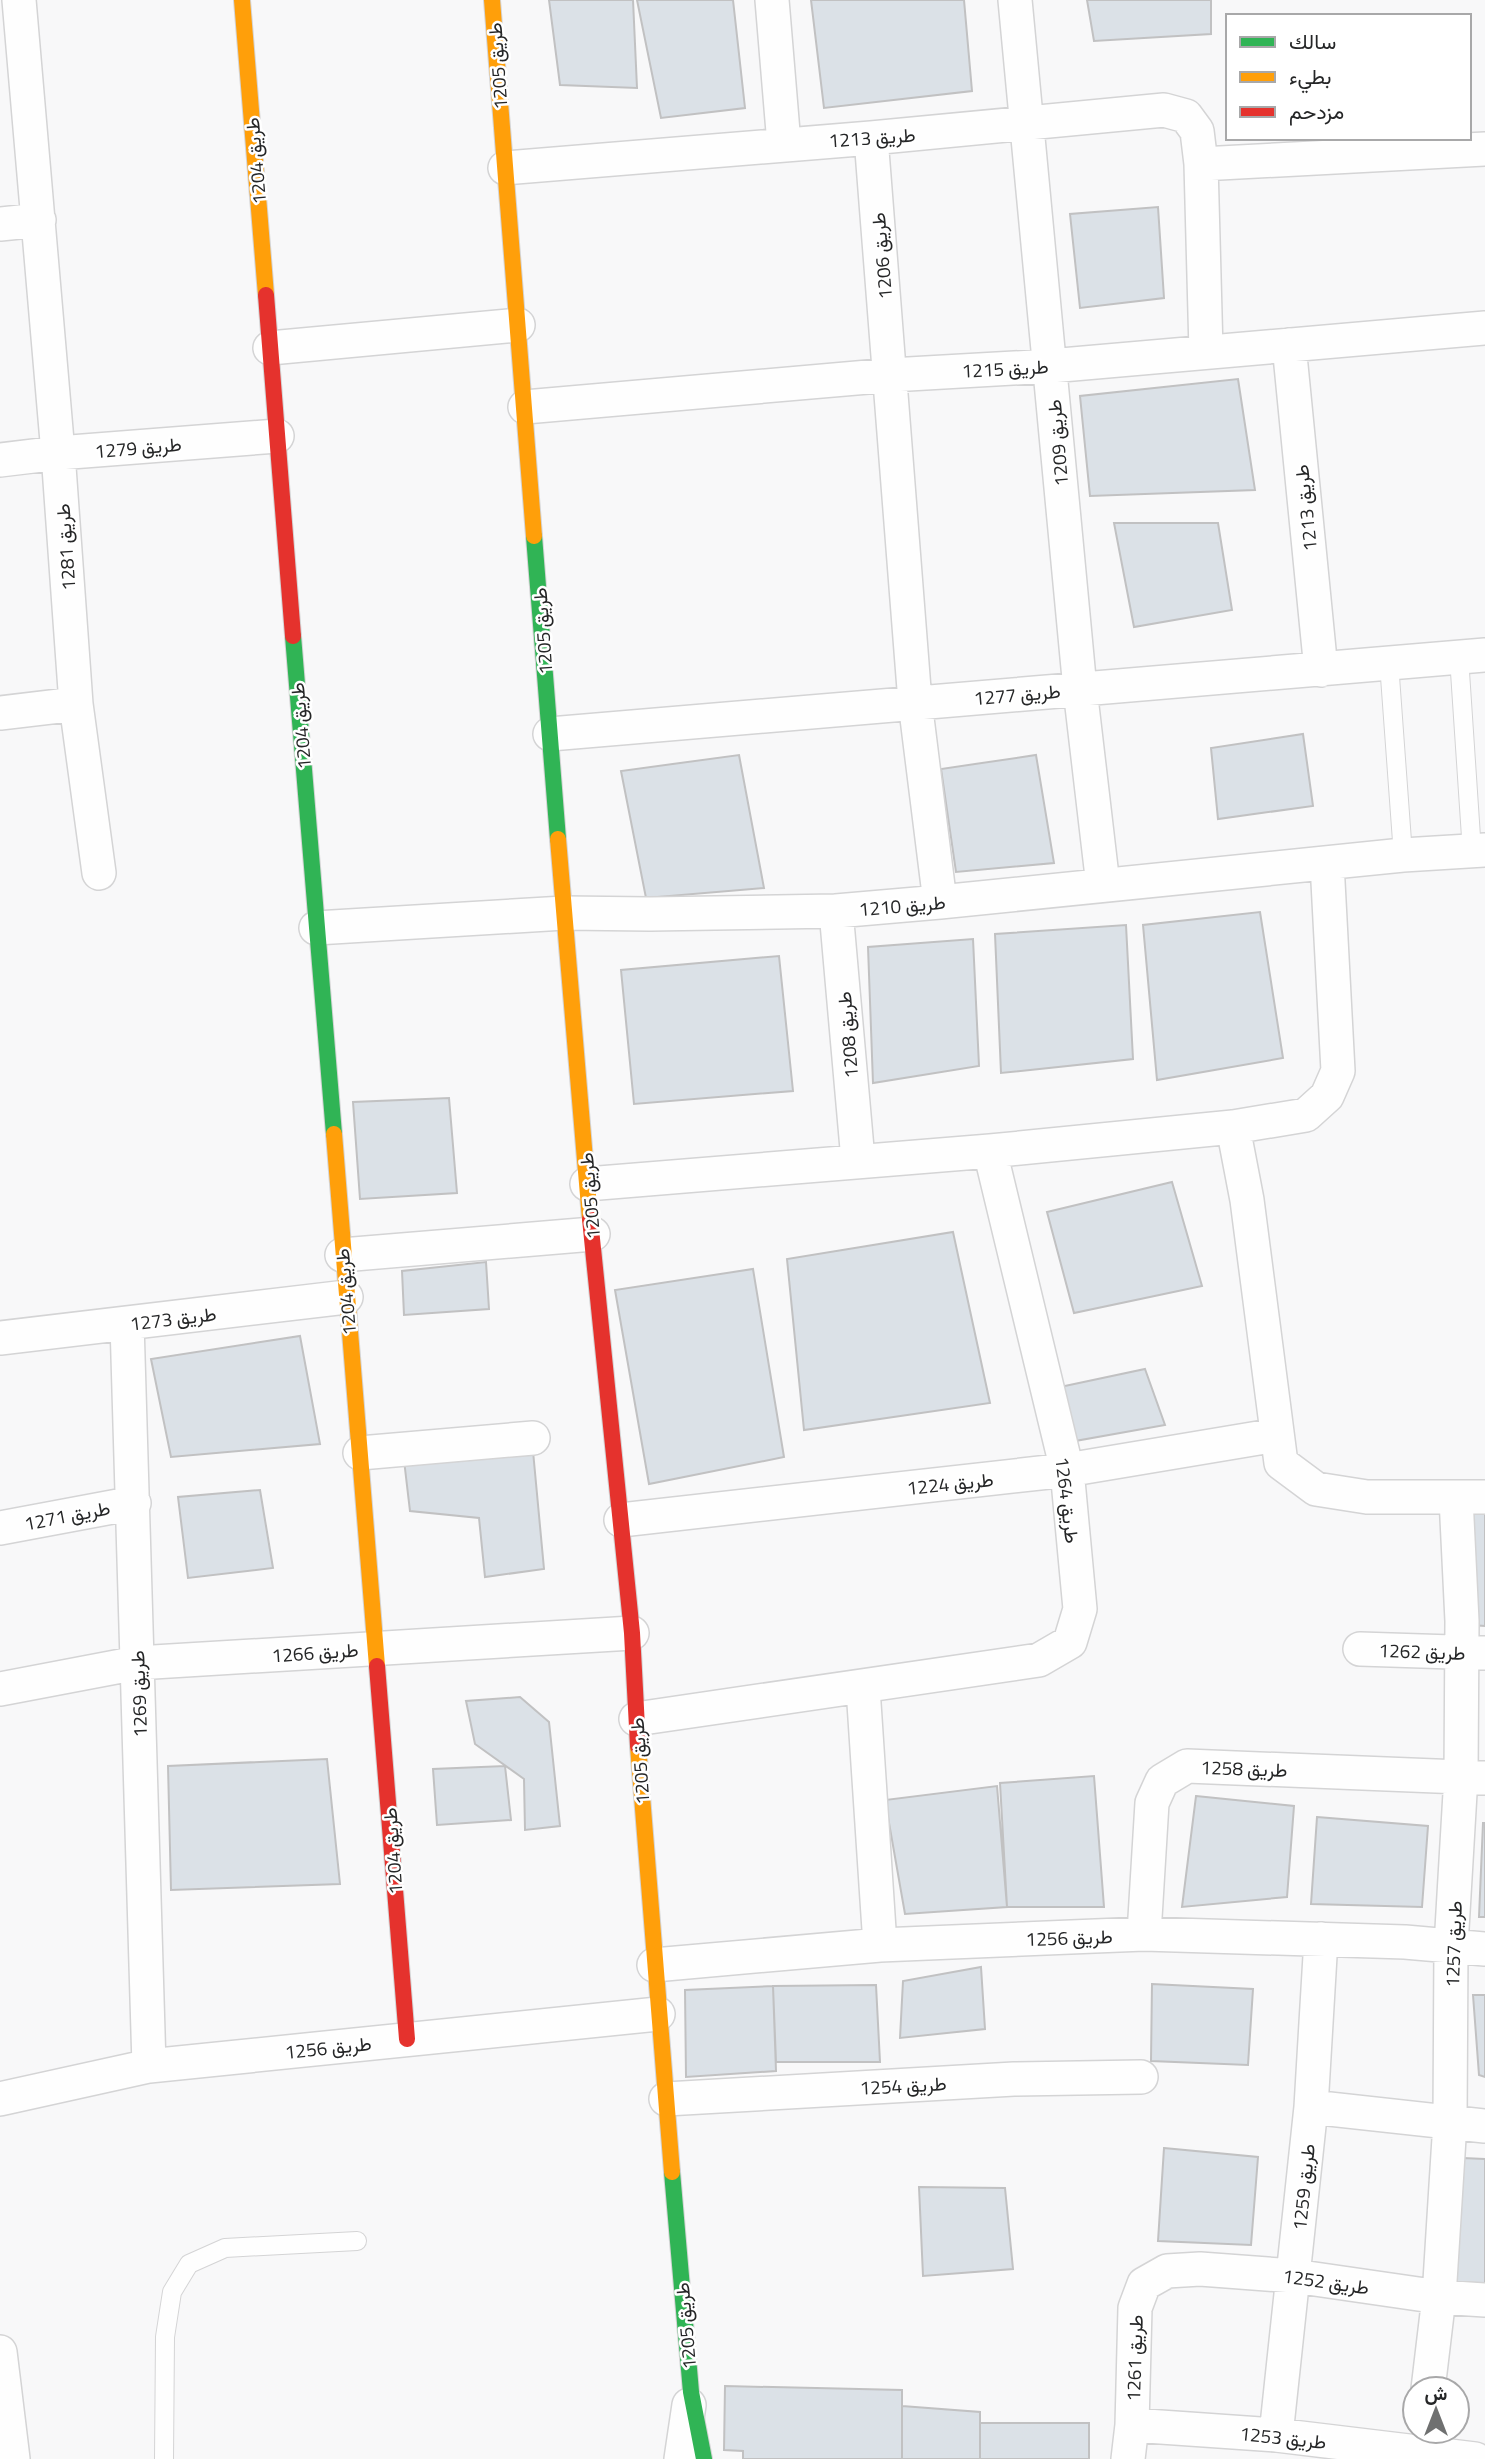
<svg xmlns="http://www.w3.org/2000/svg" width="1485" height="2459" viewBox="0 0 1485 2459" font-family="'Titillium Web',Vazirmatn,sans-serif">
<rect width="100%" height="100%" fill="#f8f8f9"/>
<path fill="#dbe1e7" stroke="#c1c1c2" stroke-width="2" d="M549,0H633L637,88L560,85Z
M637,0H733L745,108L661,118Z
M811,0H964L972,91L824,108Z
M1087,0H1211V34L1094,41Z
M1158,207L1164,298L1080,308L1070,214Z
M1238,379L1255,490L1090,496L1080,396Z
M1114,523H1218L1232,610L1134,627Z
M1303,734L1313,806L1218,819L1211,748Z
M739,755L764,888L646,898L621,771Z
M1036,755L1054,863L956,872L941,769Z
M1260,912L1283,1058L1157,1080L1143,925Z
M1126,925L1133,1059L1001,1073L995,934Z
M973,939L979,1066L873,1083L868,947Z
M779,956L793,1091L634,1104L621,970Z
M449,1098L457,1193L360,1199L353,1102Z
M1172,1182L1202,1286L1074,1313L1047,1212Z
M953,1232L990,1403L804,1430L787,1259Z
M486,1262L489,1309L404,1315L402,1271Z
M753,1269L784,1457L649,1484L615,1290Z
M300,1336L320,1444L171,1457L151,1359Z
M1145,1369L1165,1425L1075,1441L1060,1387Z
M533,1451L544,1569L485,1577L479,1518L410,1511L404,1460Z
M260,1490L273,1568L188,1578L178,1497Z
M1464,1501L1485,1505V1626L1471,1625Z
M520,1697L549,1722L560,1826L525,1830L524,1779L475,1744L466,1701Z
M327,1759L340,1884L171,1890L168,1766Z
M505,1766L511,1820L437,1825L433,1769Z
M1094,1776L1104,1907H1007L1000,1783Z
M997,1786L1007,1907L905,1914L885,1800Z
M1196,1796L1294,1806L1287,1897L1182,1907Z
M1317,1817L1428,1826L1422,1907L1311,1904Z
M1483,1823H1485V1917H1479Z
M981,1967L985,2029L900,2038L903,1981Z
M1152,1984L1253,1989L1248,2065L1151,2061Z
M876,1985L880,2062H776L773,1986Z
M773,1986L776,2071L686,2077L685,1990Z
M1473,1995H1485V2077L1479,2075Z
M1164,2148L1258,2157L1251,2245L1158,2241Z
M1463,2158L1485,2159V2284L1454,2289Z
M919,2187L1005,2188L1013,2269L923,2276Z
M725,2386L902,2390V2459H743V2451L724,2450Z
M902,2406L980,2412V2459H902Z
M980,2423H1089V2459H980Z"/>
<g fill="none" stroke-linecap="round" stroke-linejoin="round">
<defs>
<path id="lane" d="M1459,657L1472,852
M1389,663L1403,855
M164,2459L165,2337L172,2292L189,2264L225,2248L357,2241"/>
<path id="street" d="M19,0L58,453L76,704L99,873
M772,0L784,144
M1015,0L1080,689L1103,885
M871,138L915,702L940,902
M1201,164L1485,149
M505,168L871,138L1164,110L1186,116L1197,131L1201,164L1206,351
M0,224L39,220
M1289,345L1321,670
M270,348L518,325
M525,407L891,375L1050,366L1485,328
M0,460L58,453L277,436
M0,713L76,704
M550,734L1485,655
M836,911L858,1160
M316,928L564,913L650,914L836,911L940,902L1403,855L1485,850
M1233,1127L1247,1200L1281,1463L1316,1489L1367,1497H1485
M587,1184L990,1151L1233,1127L1306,1115L1327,1096L1338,1071L1327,863
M342,1255L593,1234
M127,1323L149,2066
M0,1338L346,1297
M360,1453L533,1438
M621,1520L1067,1470L1277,1435
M0,1528L134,1503
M1360,1649L1483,1653
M863,1688L880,1945
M0,1689L137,1663L632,1633
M636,1719L1039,1660L1070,1642L1080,1609L1067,1470L990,1151
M1144,1934L1152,1803L1162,1781L1187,1766L1485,1778
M654,1965L880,1945L1144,1934L1405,1942L1485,1949
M0,2099L149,2066L658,2014
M666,2099L1014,2079L1141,2077
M1311,2107L1485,2126
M0,2352L13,2459
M1428,2389L1439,2297L1450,2122L1451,1946L1461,1776L1462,1621L1456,1498
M1132,2425L1276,2435L1475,2459
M1276,2435L1311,2107L1321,1939
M681,2459L689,2405
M1128,2459L1132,2425L1135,2308L1144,2284L1167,2271L1200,2269L1294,2276L1439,2297L1485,2300"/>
<path id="fast" d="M534,536L558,839
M293,636L334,1134
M672,2172L691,2392L704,2459"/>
<path id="slow" d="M242,0L266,295
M492,0L534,536
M558,839L590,1219
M334,1134L377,1666
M638,1746L672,2172"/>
<path id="jam" d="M266,295L293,636
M590,1219L632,1633L638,1746
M377,1666L407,2039"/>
</defs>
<use href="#lane" stroke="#d4d4d5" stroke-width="20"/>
<use href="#street" stroke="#d4d4d5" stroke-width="36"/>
<use href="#fast" stroke="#d4d4d5" stroke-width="18"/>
<use href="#slow" stroke="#d4d4d5" stroke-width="18"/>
<use href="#jam" stroke="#d4d4d5" stroke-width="18"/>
<use href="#lane" stroke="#fefefe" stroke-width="18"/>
<use href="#street" stroke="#fefefe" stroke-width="33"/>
<use href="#fast" stroke="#30b455" stroke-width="16"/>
<use href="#slow" stroke="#ff9f0a" stroke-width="16"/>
<use href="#jam" stroke="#e5322d" stroke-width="16"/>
</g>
<g text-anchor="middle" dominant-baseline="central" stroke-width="5" stroke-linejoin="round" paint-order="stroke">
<g font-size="19" fill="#252627" stroke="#fff">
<text transform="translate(497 66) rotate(-94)">طريق 1205</text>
<text transform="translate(872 137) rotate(-4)">طريق 1213</text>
<text transform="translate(255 161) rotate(-95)">طريق 1204</text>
<text transform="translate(881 256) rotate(-95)">طريق 1206</text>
<text transform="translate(1005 368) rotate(-3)">طريق 1215</text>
<text transform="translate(1057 443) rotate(-95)">طريق 1209</text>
<text transform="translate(138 447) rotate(-5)">طريق 1279</text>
<text transform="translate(1305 508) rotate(-96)">طريق 1213</text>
<text transform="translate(65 547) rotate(-94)">طريق 1281</text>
<text transform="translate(542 631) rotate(-94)">طريق 1205</text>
<text transform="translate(1017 694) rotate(-5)">طريق 1277</text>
<text transform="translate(300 726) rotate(-95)">طريق 1204</text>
<text transform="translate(902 905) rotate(-5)">طريق 1210</text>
<text transform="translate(847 1035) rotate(-95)">طريق 1208</text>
<text transform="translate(589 1196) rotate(-95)">طريق 1205</text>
<text transform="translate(345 1292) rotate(-95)">طريق 1204</text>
<text transform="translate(173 1318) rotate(-7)">طريق 1273</text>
<text transform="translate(950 1483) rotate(-6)">طريق 1224</text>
<text transform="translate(1068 1500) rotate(83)">طريق 1264</text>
<text transform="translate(67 1515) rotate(-11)">طريق 1271</text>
<text transform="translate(1422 1651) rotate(2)">طريق 1262</text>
<text transform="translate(315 1652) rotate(-4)">طريق 1266</text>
<text transform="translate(138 1694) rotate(-92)">طريق 1269</text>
<text transform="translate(639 1761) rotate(-94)">طريق 1205</text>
<text transform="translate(1244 1768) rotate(2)">طريق 1258</text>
<text transform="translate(392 1851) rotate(-94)">طريق 1204</text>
<text transform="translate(1069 1937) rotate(-2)">طريق 1256</text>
<text transform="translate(1453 1944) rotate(-88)">طريق 1257</text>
<text transform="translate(328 2047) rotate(-6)">طريق 1256</text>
<text transform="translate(903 2085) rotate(-3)">طريق 1254</text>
<text transform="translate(1303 2187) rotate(-84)">طريق 1259</text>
<text transform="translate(1326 2281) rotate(8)">طريق 1252</text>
<text transform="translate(685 2326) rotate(-95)">طريق 1205</text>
<text transform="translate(1134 2358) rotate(-88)">طريق 1261</text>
<text transform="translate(1283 2437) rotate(6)">طريق 1253</text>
</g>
</g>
<rect x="1226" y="14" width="245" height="126" fill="#ffffff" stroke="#a8a8a9" stroke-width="2"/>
<rect x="1240" y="37" width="35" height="10" fill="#30b455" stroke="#a8a8a9" stroke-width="2"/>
<text x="1289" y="49" font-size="21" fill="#252627">سالك</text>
<rect x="1240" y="72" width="35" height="10" fill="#ff9f0a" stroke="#a8a8a9" stroke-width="2"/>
<text x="1289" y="84" font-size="21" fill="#252627">بطيء</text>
<rect x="1240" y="107" width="35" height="10" fill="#e5322d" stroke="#a8a8a9" stroke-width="2"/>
<text x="1289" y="119" font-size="21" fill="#252627">مزدحم</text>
<g transform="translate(1436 2410)"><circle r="33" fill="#ffffff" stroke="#a8a8a9" stroke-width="2"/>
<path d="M0-5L12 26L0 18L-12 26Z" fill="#6f7070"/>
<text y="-10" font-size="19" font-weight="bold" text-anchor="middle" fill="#252627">ش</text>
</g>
</svg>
